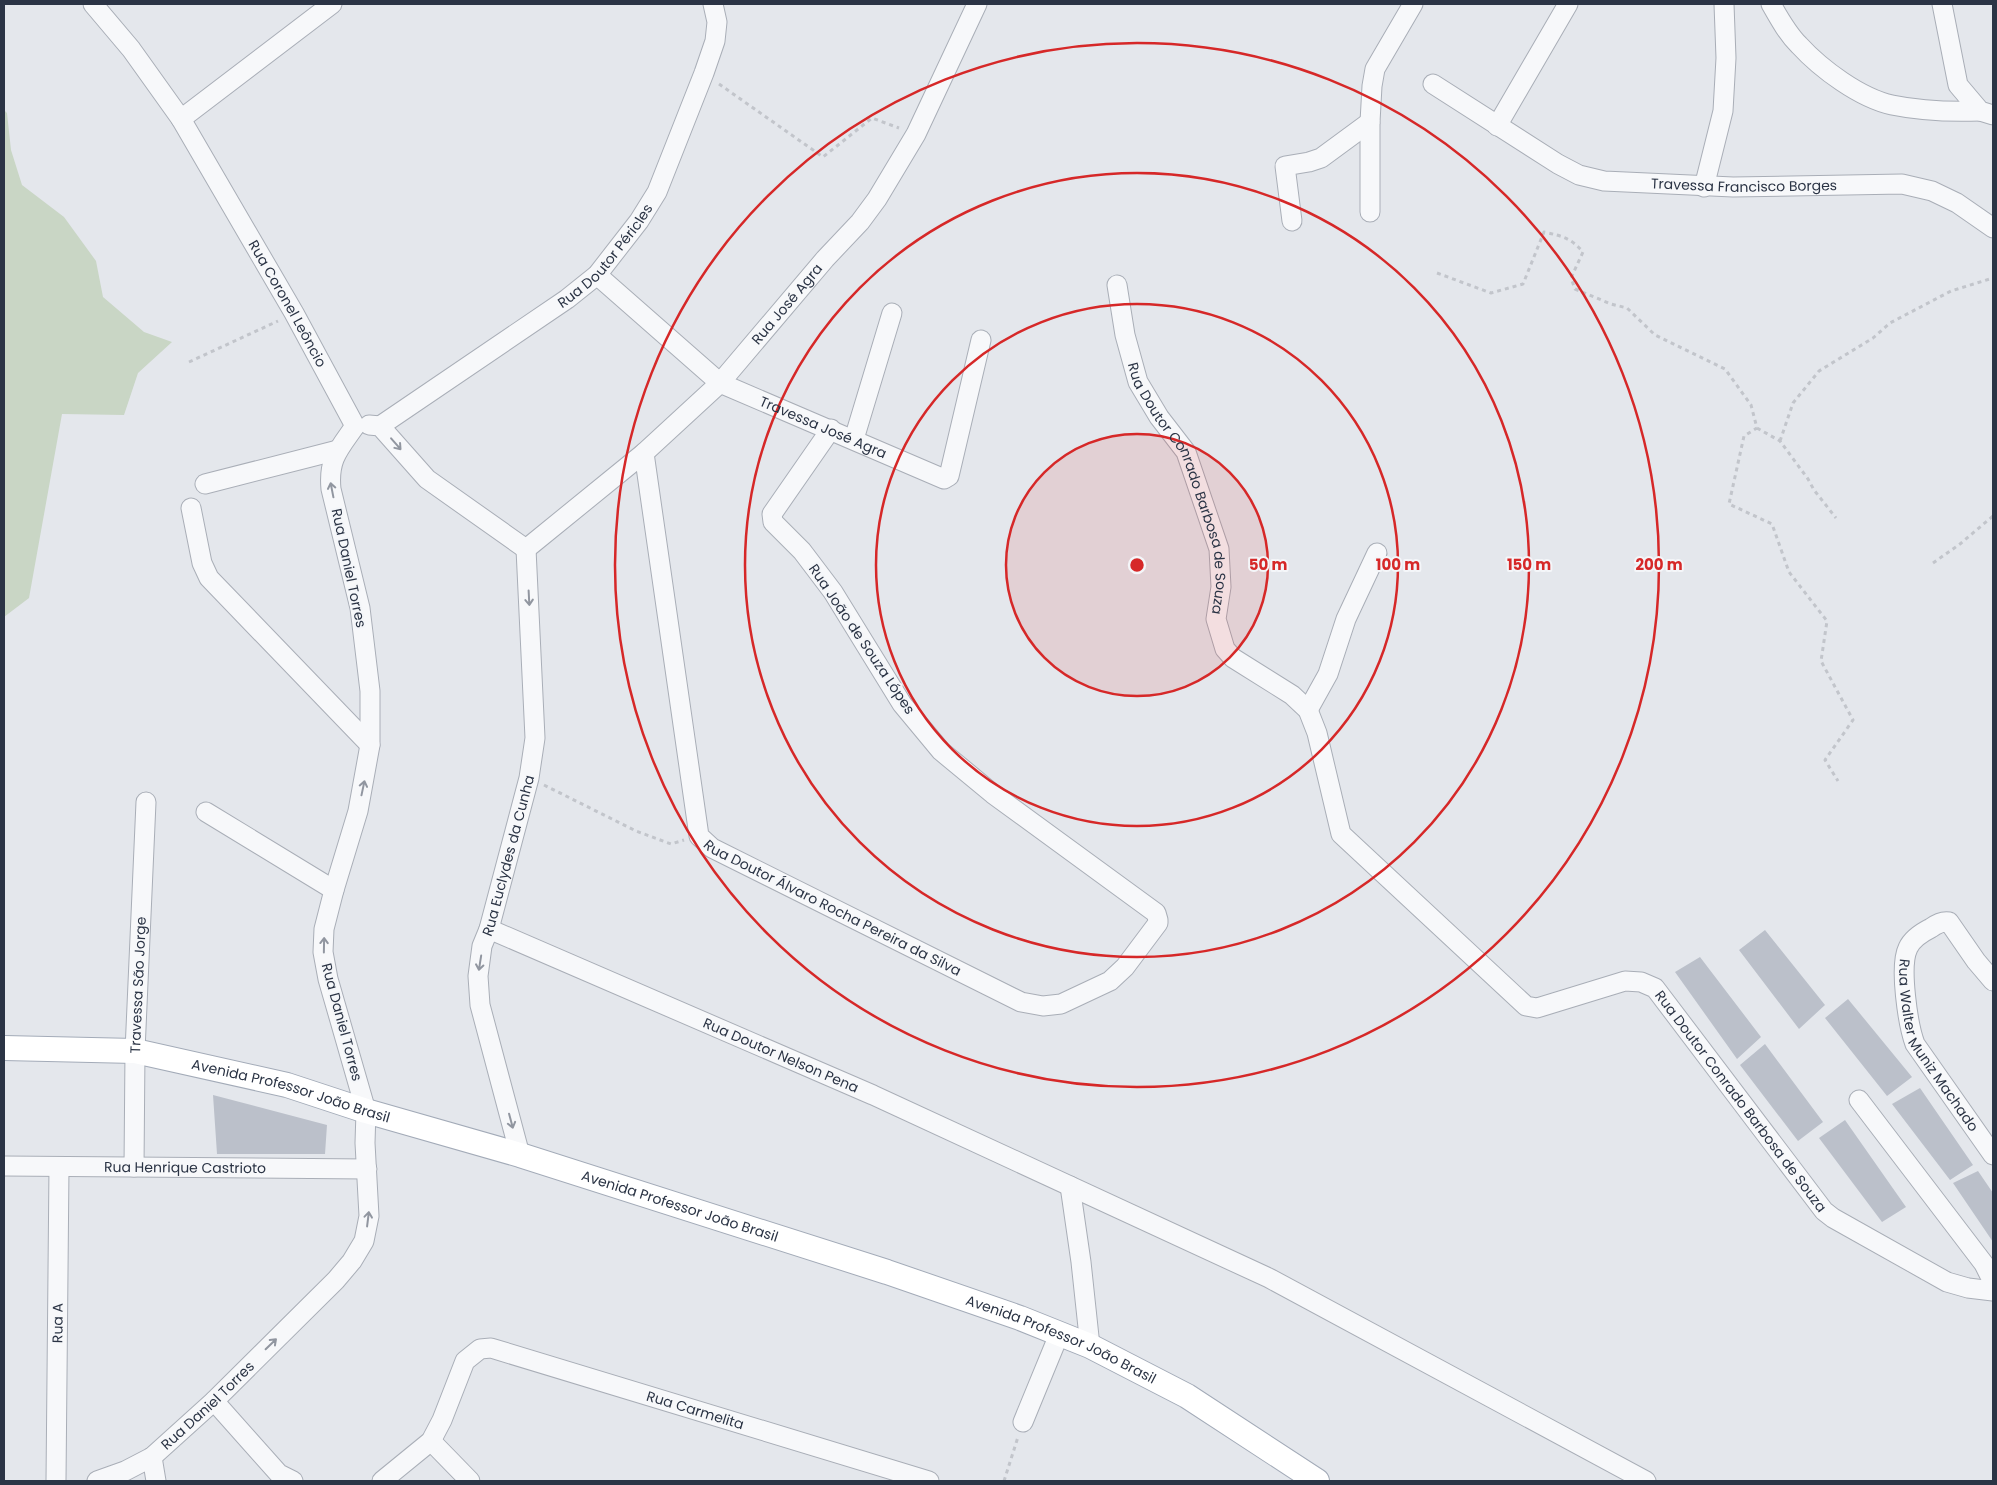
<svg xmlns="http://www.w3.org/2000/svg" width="1997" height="1485" viewBox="0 0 1997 1485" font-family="Poppins,sans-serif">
<rect width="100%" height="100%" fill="#e4e7ec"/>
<path fill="#c9d6c5" d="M4,110L7,113L11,150L22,185L64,217L96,261L103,297L144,332L172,342L138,373L124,415L62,414L29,598L4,617Z"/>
<path fill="#bbc0ca" d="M1765,930L1825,1005L1799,1029L1739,950Z
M1700,957L1761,1037L1737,1059L1675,972Z
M1848,999L1912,1077L1887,1096L1825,1018Z
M1765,1044L1823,1122L1798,1141L1740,1065Z
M1920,1088L1973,1165L1950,1180L1892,1104Z
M213,1095L327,1125L325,1154H217Z
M1845,1120L1906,1207L1882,1222L1819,1138Z
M1978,1171L1993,1193V1242L1953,1183Z"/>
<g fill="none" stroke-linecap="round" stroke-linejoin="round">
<defs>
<g id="minor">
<path id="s1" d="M93,4L131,49L181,119L294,313L355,426"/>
<path d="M1771,4C1779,18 1787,33 1799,45C1821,69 1860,98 1892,105C1921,111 1951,112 1980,111"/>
<path d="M1942,4L1958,85L1980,111L1993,115"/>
<path id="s2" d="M1433,84L1558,164L1579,175L1604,181L1733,187L1902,184L1932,191L1957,203L1993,228"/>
<path d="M181,119L332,4"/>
<path d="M1497,126L1568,4"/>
<path d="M1704,187L1723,111L1726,58L1724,4"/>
<path d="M1370,212V122L1372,86L1375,69L1413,4"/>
<path d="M1292,221L1285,166L1309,162L1321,158L1370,122"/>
<path id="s3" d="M597,275L720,383L944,479L949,476L981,340"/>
<path id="s4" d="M1117,285L1125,335L1138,382L1159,417L1186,452L1219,549L1221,587L1216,619L1225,649L1233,658L1292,695L1308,710L1317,733L1341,834L1526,1006L1537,1008L1625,981L1641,982L1655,988L1824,1211L1833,1218L1947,1282L1968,1288L1993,1291"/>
<path d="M369,425L380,426L427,479L526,549"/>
<path id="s5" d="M380,426L567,299L597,275L639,221L657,192L704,73L715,41L717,22L713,4"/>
<path d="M854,439L892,313"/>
<path id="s6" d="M644,453L699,836L712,848L1021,1002L1043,1006L1061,1004L1110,981L1125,967L1158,923V920L1156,913L993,794L941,751L902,704L833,592L802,551L773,522L772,514L831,429"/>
<path d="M205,484L338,450"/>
<path d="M191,508L202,563L209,578L370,745"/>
<path id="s7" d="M526,549L644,453L720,383L825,259L860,222L877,199L916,134L977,4"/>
<path d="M1308,710L1328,674L1346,619L1377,553"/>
<path d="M206,812L334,890"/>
<path id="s8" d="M489,929L873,1095L1269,1278L1646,1481"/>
<path id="s9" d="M1993,981L1976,961L1949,922C1942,921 1937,924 1931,928C1923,932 1912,939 1908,948C1899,966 1908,1025 1915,1044L1993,1155"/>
<path d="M1859,1100L1984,1264L1993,1282"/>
<path id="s10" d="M520,1155L480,1005L478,976L482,946L489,929L529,778L535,738L526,549"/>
<path id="s11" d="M4,1166L367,1169"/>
<path id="s12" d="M134,1167L135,1051L146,802"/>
<path d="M1070,1186L1081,1262L1090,1346"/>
<path d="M214,1401L279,1474L293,1481"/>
<path d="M1023,1422L1060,1332"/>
<path d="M431,1441L470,1481"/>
<path d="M152,1457L156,1481"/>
<path id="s13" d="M56,1481L59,1167"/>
<path id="s14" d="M97,1481L125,1471L152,1457L214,1401L336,1280L352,1261L364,1241L369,1216L365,1143L366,1111L328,979L323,952L324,929L334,890L358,811L370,745V691L360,608L331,489C328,459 339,449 355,426"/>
<path id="s15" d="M382,1481L431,1441L442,1420L465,1361L480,1349L491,1348L929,1481"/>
</g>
<g id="major">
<path id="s16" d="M4,1048L135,1051L287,1085L366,1111L520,1155L887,1272L1020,1318L1090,1346L1187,1396L1317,1481"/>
</g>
</defs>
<use href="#minor" stroke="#a9aeb7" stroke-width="21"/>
<use href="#major" stroke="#a3abb8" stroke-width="26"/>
<path stroke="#c2c5cb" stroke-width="3" stroke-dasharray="4 4" stroke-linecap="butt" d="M719,84L823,157L872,118L899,128
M1437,273L1491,293L1523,284L1544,232C1562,236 1571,238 1583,252L1571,278L1575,289L1611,304L1627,308L1655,335L1725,369L1751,405L1757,428L1744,436L1729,504L1772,524L1789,572L1827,621L1821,661L1853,720L1825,760L1838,781
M189,362L278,321
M1757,428L1780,441L1808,479L1814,490L1836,518
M1780,441L1793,403L1819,371L1873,338L1890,323L1951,291L1993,278
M1933,563L1960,544L1993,516
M544,785L636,831L671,844L684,840
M1004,1481L1018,1437"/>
<use href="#minor" stroke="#f7f8fa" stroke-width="19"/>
<use href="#major" stroke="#fff" stroke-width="24"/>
</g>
<defs><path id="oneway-shaft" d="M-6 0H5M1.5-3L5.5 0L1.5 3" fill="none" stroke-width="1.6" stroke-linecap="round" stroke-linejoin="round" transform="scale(1.25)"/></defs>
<g stroke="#9196a0">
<use href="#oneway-shaft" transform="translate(396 444) rotate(49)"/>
<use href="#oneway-shaft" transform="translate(332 490) rotate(-101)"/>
<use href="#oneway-shaft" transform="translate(529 598) rotate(87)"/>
<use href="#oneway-shaft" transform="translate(363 788) rotate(-78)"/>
<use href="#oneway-shaft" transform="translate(324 945) rotate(-89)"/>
<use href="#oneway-shaft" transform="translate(480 963) rotate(99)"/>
<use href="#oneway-shaft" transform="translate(511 1121) rotate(75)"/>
<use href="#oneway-shaft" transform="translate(368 1219) rotate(-83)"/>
<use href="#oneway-shaft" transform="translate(271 1344) rotate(-44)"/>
</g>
<circle cx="1137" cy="565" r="131" fill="#d62828" fill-opacity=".12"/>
<g fill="none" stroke="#d62828" stroke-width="2.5">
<circle cx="1137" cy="565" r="131"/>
<circle cx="1137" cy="565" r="261"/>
<circle cx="1137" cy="565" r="392"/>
<circle cx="1137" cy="565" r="522"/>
</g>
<g text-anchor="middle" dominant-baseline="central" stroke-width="4" stroke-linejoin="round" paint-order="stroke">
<g font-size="14" fill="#2b3445" stroke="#f4f6f9">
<text stroke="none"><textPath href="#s2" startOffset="338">Travessa Francisco Borges</textPath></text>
<text stroke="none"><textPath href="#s5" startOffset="284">Rua Doutor Péricles</textPath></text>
<text stroke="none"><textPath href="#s1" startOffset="358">Rua Coronel Leôncio</textPath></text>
<text stroke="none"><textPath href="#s7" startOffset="359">Rua José Agra</textPath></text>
<text stroke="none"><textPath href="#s3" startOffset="276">Travessa José Agra</textPath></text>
<text stroke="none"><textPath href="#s4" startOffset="216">Rua Doutor Conrado Barbosa de Souza</textPath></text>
<text transform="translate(349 568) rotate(78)">Rua Daniel Torres</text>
<text transform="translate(862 639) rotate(56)">Rua João de Souza Lópes</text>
<text stroke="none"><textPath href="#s10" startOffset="309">Rua Euclydes da Cunha</textPath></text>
<text stroke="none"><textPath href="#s6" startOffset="539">Rua Doutor Álvaro Rocha Pereira da Silva</textPath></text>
<text stroke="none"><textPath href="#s12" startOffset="182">Travessa São Jorge</textPath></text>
<text transform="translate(342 1022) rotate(75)">Rua Daniel Torres</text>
<text stroke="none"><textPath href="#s9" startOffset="231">Rua Walter Muniz Machado</textPath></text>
<text stroke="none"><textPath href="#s8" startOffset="318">Rua Doutor Nelson Pena</textPath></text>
<text stroke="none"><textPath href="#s16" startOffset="292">Avenida Professor João Brasil</textPath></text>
<text stroke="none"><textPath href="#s4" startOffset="1150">Rua Doutor Conrado Barbosa de Souza</textPath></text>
<text stroke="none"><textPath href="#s11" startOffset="181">Rua Henrique Castrioto</textPath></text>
<text stroke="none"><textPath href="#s16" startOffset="698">Avenida Professor João Brasil</textPath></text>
<text stroke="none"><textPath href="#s13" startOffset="158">Rua A</textPath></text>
<text stroke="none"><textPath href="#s16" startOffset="1102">Avenida Professor João Brasil</textPath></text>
<text stroke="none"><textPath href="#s14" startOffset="136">Rua Daniel Torres</textPath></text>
<text stroke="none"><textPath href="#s15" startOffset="394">Rua Carmelita</textPath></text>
</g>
</g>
<circle cx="1137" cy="565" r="8" fill="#d62828" stroke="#f4f6f9" stroke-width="2.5"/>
<g font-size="15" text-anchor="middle" font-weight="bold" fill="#d62828" stroke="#f4f6f9" stroke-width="4" stroke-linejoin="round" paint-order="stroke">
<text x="1268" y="570">50 m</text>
<text x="1398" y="570">100 m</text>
<text x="1529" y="570">150 m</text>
<text x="1659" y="570">200 m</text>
</g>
<rect width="1997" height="1485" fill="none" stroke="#2b3445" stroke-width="10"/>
</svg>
